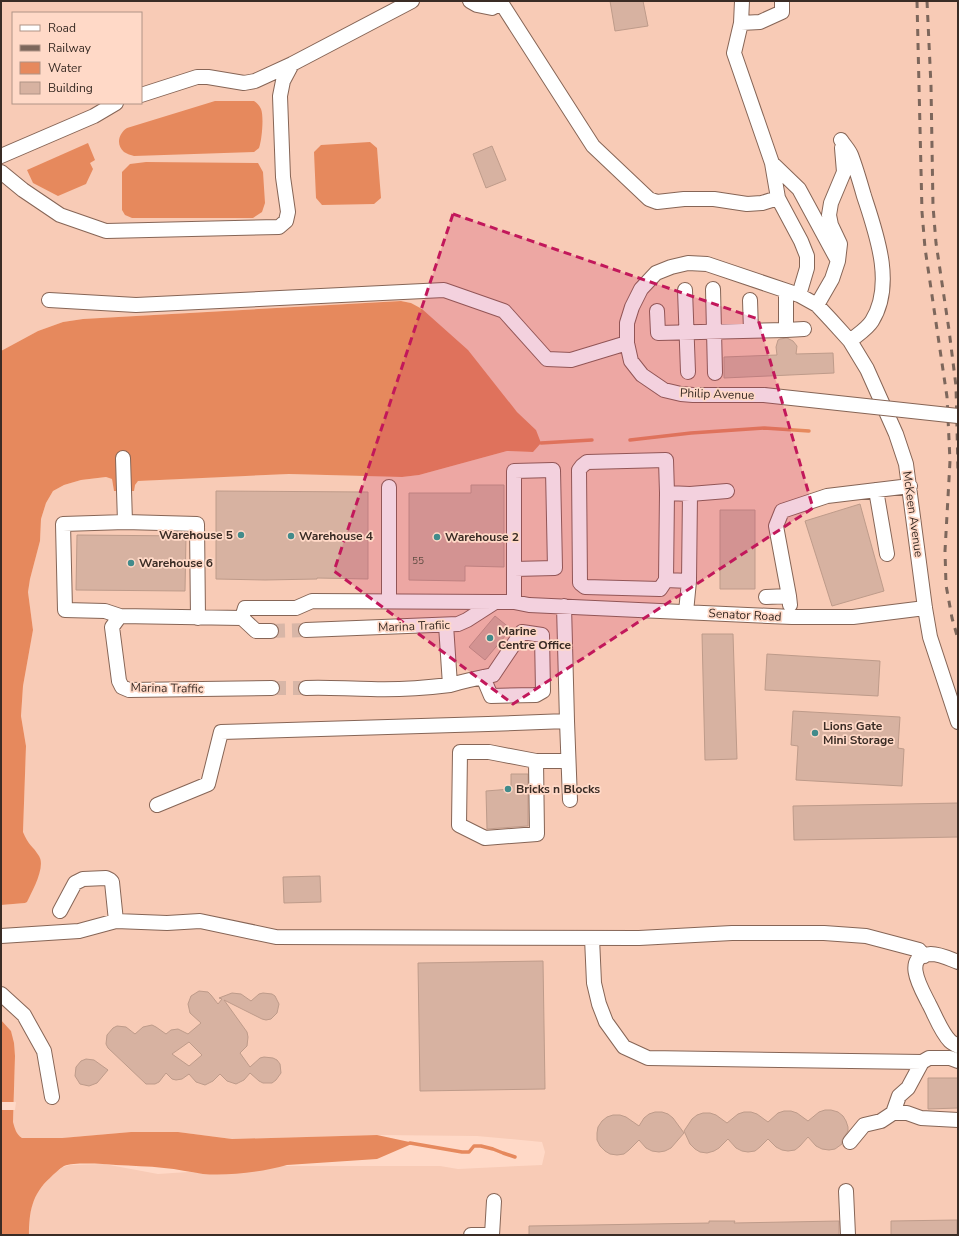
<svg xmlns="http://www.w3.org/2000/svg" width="959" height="1236" viewBox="0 0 959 1236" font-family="'Nunito Sans',sans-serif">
<rect width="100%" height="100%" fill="#ffd9c7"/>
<path fill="#f8cbb6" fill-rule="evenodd" d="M1,1H958V1235H29V1219L32,1205L38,1191L47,1181L56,1172L63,1167L70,1165L104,1164L158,1174L278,1166H440L458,1169L542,1165L545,1152L542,1142L477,1136L377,1135L232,1139L178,1132H131L62,1138H22L18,1135L15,1131L13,1122L15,1056L11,1031L1,1020V905L25,903L27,902L40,858L26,841L23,832L26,746L21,716L23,686L33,630L28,592L30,579L40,541L41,519L46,503L53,491L64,485L81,480L106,477L112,479L114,491L135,485L138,481L192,478L289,474L402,477L419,475L507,451L533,452L536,430L517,412L411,303L401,301L83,319L63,322L38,331L1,351ZM13,13H141V103H13Z"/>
<path fill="#e6895d" d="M215,101H254C257,103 259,105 261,109C264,116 262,140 259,148L254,152L134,156C131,155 127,154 124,152C116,145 118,134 127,128Z
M370,142L377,148L381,198L374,204L322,205L316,198L314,152L321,145Z
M88,143L95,160L90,163L93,169L86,184L58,196L33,183L27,170Z
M146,162L258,163L263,172L265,203L262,212L253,218H132L125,215L122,210V172L130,164Z
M401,301L411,303L422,309L468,350L517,412L536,430L541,443L533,452L507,451L419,475L402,477L289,474L138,481L135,485L134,491H114L112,479L106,477L81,480L64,485L53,491L46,503L41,519L40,541L30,579L28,592L33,630L23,686L21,716L26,746L23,832C28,845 33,846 39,856C46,867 32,891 27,902L25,903L1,905V351L38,331L63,322L83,319Z
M1,1020L11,1031L14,1043L15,1056L13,1122C15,1129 16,1134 22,1138H62L131,1132H178L232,1139L377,1135L414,1143L377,1159L287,1165C263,1172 228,1176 203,1174C190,1172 177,1169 164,1168C148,1166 132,1166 116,1165C103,1164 75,1162 64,1166C59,1169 54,1174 50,1178C32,1194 29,1212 29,1235H1Z"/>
<path fill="#ffd9c7" d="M1,1102H16L15,1110H1Z"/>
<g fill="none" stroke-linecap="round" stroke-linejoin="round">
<path stroke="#e6895d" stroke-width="3.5" d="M630,440L691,433L764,428L809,431
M541,443L592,440
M410,1143L462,1152H469L474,1146H481L493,1149L503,1153L515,1157"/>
</g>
<path fill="#d7b2a1" stroke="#be9b8a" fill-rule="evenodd" d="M610,1H643L648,26L615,31Z
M492,146L506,180L486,188L473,154Z
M787,338L793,341L797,346L796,354L833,353L834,373L724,378V357L777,355L776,347L778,340L780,339Z
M471,485H504V567L465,566V581L409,580V493H471Z
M216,491L368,492V579L317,578V579L265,580L216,579Z
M860,504L884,591L832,606L805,521Z
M720,510H755V589H720Z
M77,535L186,536L185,591L76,590Z
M495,616L511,629L485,660L469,647Z
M702,634H733L737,759L705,760Z
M767,654L880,661L878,696L765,690Z
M793,711L900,717L898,748L904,749L902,786L796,780L798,746L791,745Z
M511,774H528V826L487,829L486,791L511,789Z
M958,803V837L794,840L793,806Z
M320,876L321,902L284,903L283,877Z
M543,961L545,1089L420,1091L418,963Z
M199,991L208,992L211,995L218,1004L222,999L219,998L232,993L241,994L251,1001L259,994L263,993L272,994L275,996L279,1004L277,1013L271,1019L266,1020L262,1019L224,1000L247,1032L248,1037L247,1046L240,1053L250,1067L260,1058L264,1057L273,1058L277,1060L280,1064L281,1073L276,1080L272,1083H263L259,1081L250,1073L244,1080L236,1084L227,1081L220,1074L213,1081L205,1085L196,1082L189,1074L182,1079L176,1080L172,1079L166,1073L159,1082L155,1084H146L108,1048L106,1044L107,1035L113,1028L117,1026L126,1027L135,1034L143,1027L152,1025L156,1027L166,1034L171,1030L178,1029L188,1034L201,1023L190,1013L188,1004L191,996ZM189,1042L202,1055L189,1066L172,1054Z
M86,1059L94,1060L108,1070L97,1083L89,1086L80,1084L75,1076L76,1067L81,1061Z
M928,1078H958V1108L928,1109Z
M825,1110H831L838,1112L843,1116L846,1121L848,1127V1131L842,1140V1144L835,1149L829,1150L822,1149L816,1146L808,1137L800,1146L795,1150L788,1151L782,1150L776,1147L768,1139L760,1147L755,1151L748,1152L742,1151L736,1148L728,1139L719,1148L714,1151L707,1153L700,1152L695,1149L690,1144L684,1131L692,1119L697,1115L703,1113H710L716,1115L727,1123L738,1114L744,1112H751L757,1114L768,1122L778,1113L784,1111H791L797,1113L808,1121L819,1112Z
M655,1112H662L668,1114L673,1118L684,1133L671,1148L665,1151L659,1152L652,1151L646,1148L639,1140L629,1150L624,1154L617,1155L610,1154L605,1151L600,1146L597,1140V1133L598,1127L602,1121L607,1117L613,1115H620L626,1117L639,1126L644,1118L649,1114Z
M957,1220V1235H891V1221Z
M709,1221H735L734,1223L839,1221V1235H529V1226L709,1223Z"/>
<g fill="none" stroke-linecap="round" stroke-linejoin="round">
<path stroke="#d8b6a7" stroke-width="14" stroke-dasharray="14 7" stroke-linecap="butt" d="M271,631L306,630
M272,688H306"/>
<defs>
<path id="minor" d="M470,1L477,5L492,8L501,3
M500,1L593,146L649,199L657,202L684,199H714L747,204L762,203L778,198
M742,1L741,23L734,53L772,163L778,198L801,241L807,256V268L799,295
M741,23L760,22L782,12V1
M141,95L197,77H208L244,83L255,81L292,64L412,1
M841,140C844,145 849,150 851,155C856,168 860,182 864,196C876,233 895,284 872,321C867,329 857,335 850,341
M1,156L94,116L116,103
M772,163L799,189L838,261L832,279L817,305
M1,172L23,190L60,215L106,231L279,227L286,221L288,212L283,177L280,96L283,81L292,64
M838,261L840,244L831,225L829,215L831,203L844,172L842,148
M713,289L715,373
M685,290L688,372
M786,291V330L804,329
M49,300L136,305L444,290L504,311L547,359L571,360L627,343
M750,300L751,331
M657,311L658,333L786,330
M764,395H693L681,394L664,390L642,375L631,361L627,343V323L632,307L641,289L656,273L671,267L688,263L707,264L799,295L817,305L831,320L850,341L867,369L896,434L906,464L925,608L930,637L958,722
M123,458L125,522L197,524L198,618
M389,487V601
M876,490L887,554
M667,493L666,580L689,581
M514,569L555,568L553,470L514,471V602
M666,580L660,589L585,587L580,583L579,470L582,466L587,462L666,460L667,493L690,494L727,491
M789,596L776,526L782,511L827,496L910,486
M766,597L789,596L790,605
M686,612L689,581L690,494
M120,616L105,611L65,610L63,524L125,522
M242,618L245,608H296L312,601L495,602
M446,625L450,685C464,681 478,678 493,675L522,632L542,635L543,691L536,695L491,696L483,677
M306,630L458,624L467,620L495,602H514L529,605L792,617H853L925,608
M271,631H256L242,618L120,616L112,627L119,681L122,687L129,690L272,688
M306,688C328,687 349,689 371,689C397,690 424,688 450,685
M567,721L570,800
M460,752H489L536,761L537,834L485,838L459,825Z
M536,761H568
M157,805L208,784L221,732L488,724L567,721L564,606
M60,911L75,883L83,879L106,878L110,880L112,882L116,921L167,923L200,921L276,937L639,938L732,933H824L866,936L919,950L924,956
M1,936L79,931L116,921
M592,938L594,983L599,1004L606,1022L624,1047L648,1058L922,1062
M958,962C950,959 940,954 931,954C901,956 922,990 929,1004C935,1015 941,1032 950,1041C952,1043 955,1044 958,1046
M1,994L24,1015L44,1051L52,1097
M893,1113H907L921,1118L958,1120
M850,1142L864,1125L881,1121L893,1113L899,1096L908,1088L922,1062L929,1058H950L958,1061
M846,1191L848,1235
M471,1235H492
M492,1235L494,1201"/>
</defs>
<use href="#minor" stroke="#866556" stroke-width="16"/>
<use href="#minor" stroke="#fff" stroke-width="14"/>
<path stroke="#7d675c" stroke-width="3" stroke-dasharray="7 7" stroke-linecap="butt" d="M917,1L922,212L925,248L947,397L950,461L945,551L946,585L952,618L958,639
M927,1L931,86L933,206L936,243L949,330L956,386L958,470"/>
<defs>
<path id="minor-bridge" d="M764,395L958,416"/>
</defs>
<use href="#minor-bridge" stroke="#866556" stroke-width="16" stroke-linecap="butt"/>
<use href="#minor-bridge" stroke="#fff" stroke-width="14"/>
</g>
<path fill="#c2185b" fill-opacity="0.2" stroke="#c2185b" stroke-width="3" stroke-dasharray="8 5" stroke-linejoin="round" d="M453,214L758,319L813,508L513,704L334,571Z"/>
<g fill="#428b8b" stroke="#ffd9c7" stroke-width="1.5">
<circle cx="241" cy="535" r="4"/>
<circle cx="291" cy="536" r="4"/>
<circle cx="437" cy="537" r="4"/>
<circle cx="131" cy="563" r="4"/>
<circle cx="490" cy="638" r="4"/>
<circle cx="815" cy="733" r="4"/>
<circle cx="508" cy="789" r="4"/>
</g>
<g text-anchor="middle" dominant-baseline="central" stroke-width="3.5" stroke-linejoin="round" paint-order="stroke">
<g font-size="10" fill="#614e44">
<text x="418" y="561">55</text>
</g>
<g font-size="12" fill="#3a2c25" stroke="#ffd9c7">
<text transform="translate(717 394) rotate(2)">Philip Avenue</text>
<text transform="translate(913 514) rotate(82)">McKeen Avenue</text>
<text transform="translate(745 615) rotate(3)">Senator Road</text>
<text transform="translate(414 626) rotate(-2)">Marina Trafiic</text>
<text transform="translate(167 688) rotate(1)">Marina Traffic</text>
</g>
<g font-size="12" font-weight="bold" fill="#3a2c25" stroke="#ffd9c7" text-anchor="start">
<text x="233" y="535" text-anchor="end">Warehouse 5</text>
<text x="299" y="536">Warehouse 4</text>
<text x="445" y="537">Warehouse 2</text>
<text x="139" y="563">Warehouse 6</text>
<text x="498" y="631">Marine<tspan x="498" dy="14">Centre Office</tspan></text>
<text x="823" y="726">Lions Gate<tspan x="823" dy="14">Mini Storage</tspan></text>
<text x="516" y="789">Bricks n Blocks</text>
</g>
</g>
<rect width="959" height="1236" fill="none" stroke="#3a2c25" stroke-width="4"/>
<rect x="12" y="12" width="130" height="92" fill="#ffd9c7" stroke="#b09486"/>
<rect x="20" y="25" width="20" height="6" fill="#ffffff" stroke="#b09486"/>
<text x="48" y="32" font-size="12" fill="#3a2c25">Road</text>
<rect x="20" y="45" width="20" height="6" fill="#7d675c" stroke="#b09486"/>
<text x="48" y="52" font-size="12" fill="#3a2c25">Railway</text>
<rect x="20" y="62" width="20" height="12" fill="#e6895d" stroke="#b09486"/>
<text x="48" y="72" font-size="12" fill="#3a2c25">Water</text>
<rect x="20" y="82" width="20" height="12" fill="#d7b2a1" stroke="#b09486"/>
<text x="48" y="92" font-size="12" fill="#3a2c25">Building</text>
</svg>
